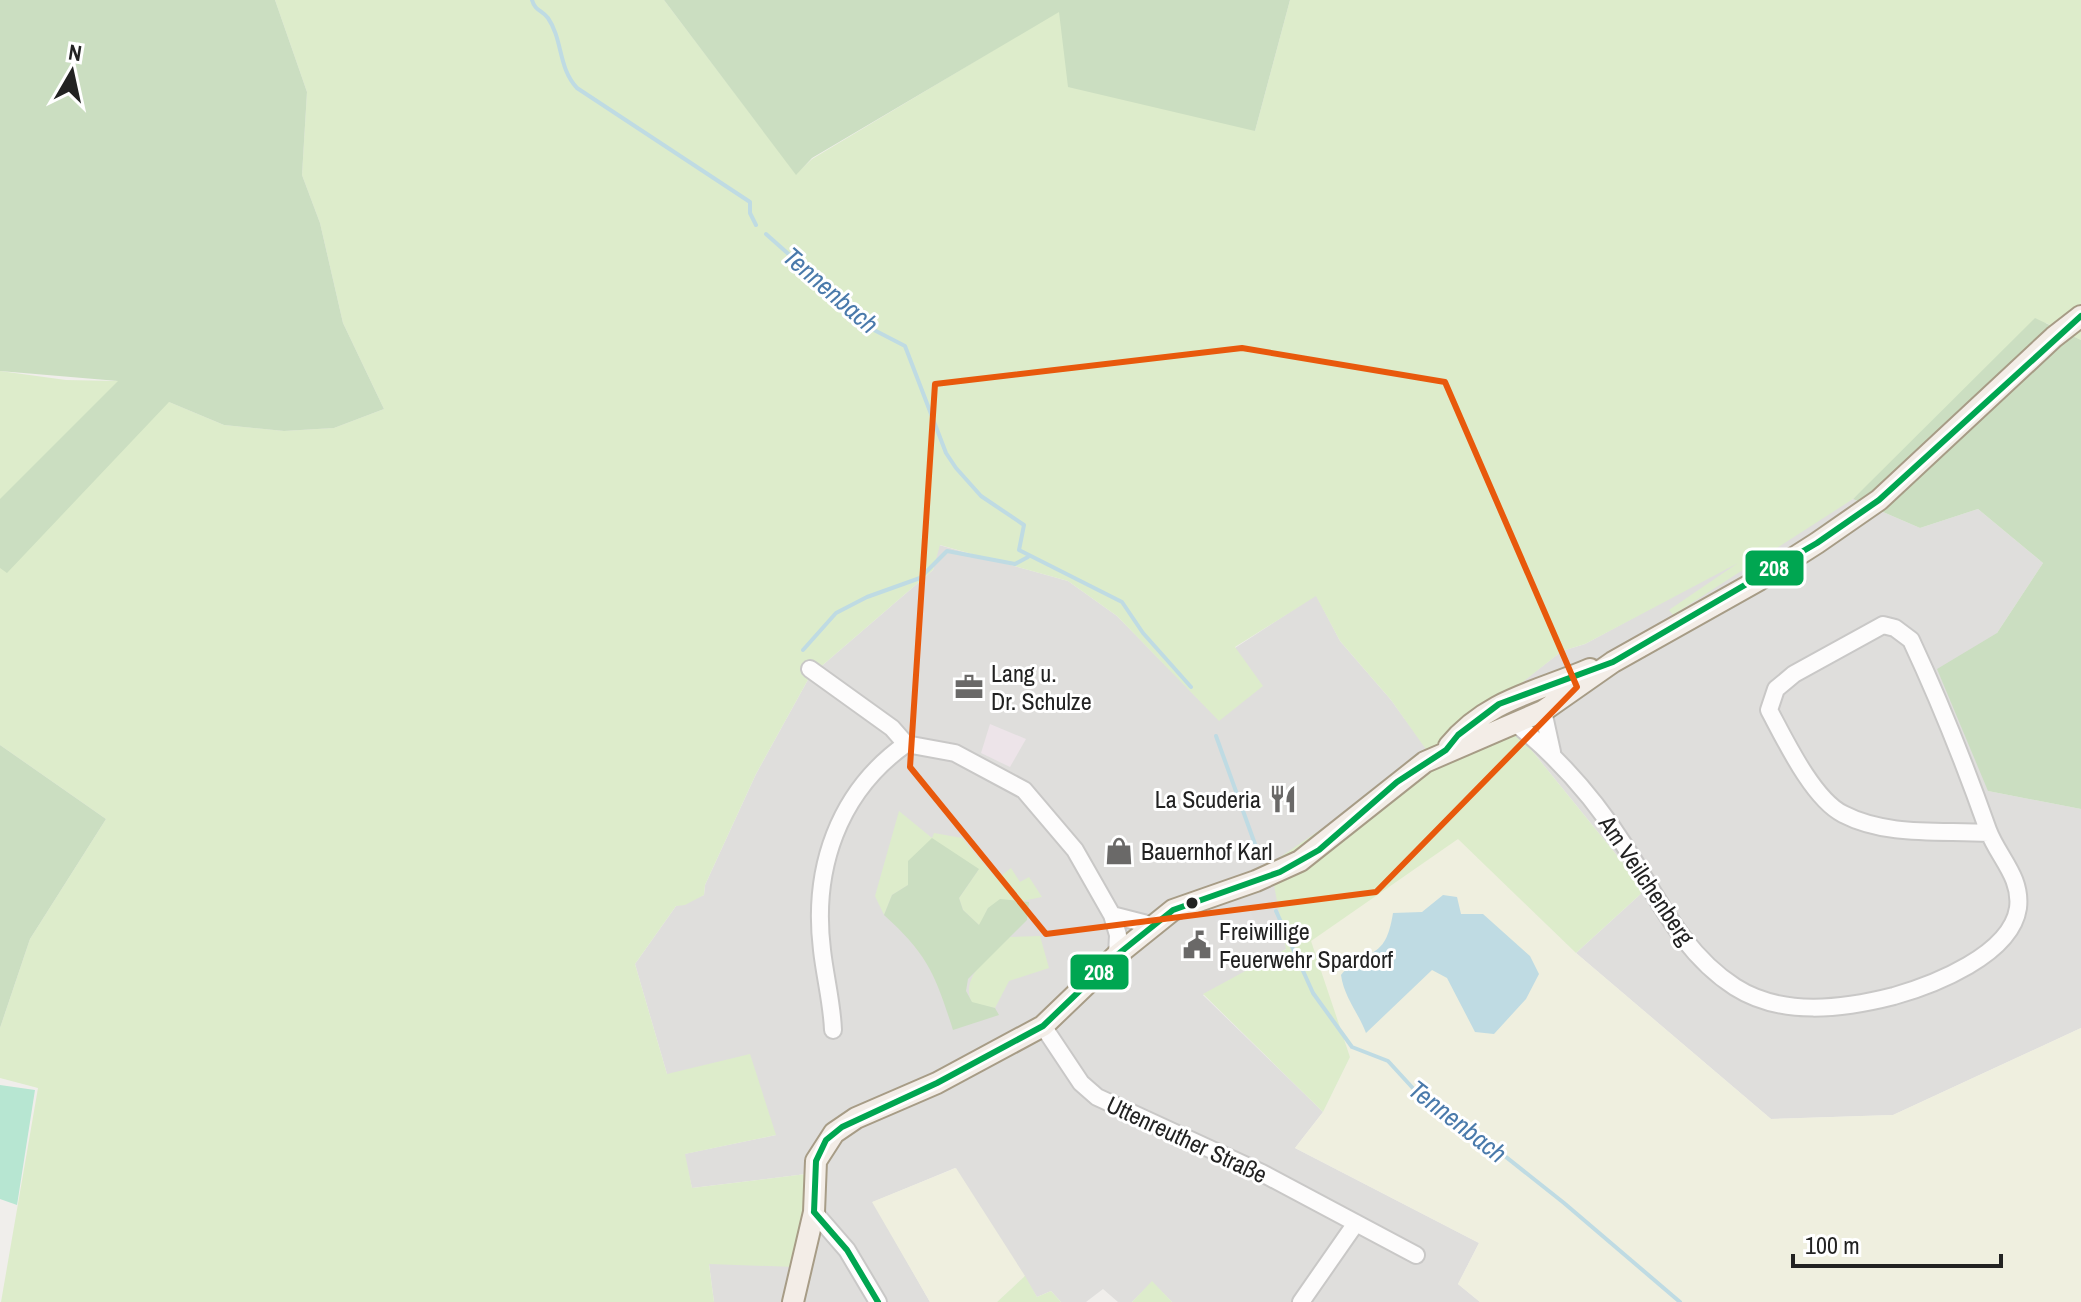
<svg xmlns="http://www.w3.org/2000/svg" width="2081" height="1302" viewBox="0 0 2081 1302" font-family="'Archivo Narrow',sans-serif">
<rect width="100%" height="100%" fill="#f0eeeb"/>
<path fill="#dfdedc" d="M1853,499L1920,528L1978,509L2043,563L1997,633L1988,791L2081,809V1028L1893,1115L1771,1119L1576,953L1645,890L1494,704L1562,651L1585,644Z
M939,545L1068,581L1117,616L1219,720L1235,648L1316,595L1340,641L1391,700L1431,755L1286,949L1203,995L1323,1112L1295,1148L1479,1243L1458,1284L1480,1302H1172L1152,1282L1132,1302H1118L1103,1289L1086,1302H1061L1051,1291L1037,1297L955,1168L873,1202L930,1302H714L709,1264L806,1174L692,1188L684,1154L776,1135L667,1074L635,964L676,906L704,895L705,885L756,774L810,676L933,570Z"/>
<path fill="#ede4e9" d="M990,724L1026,739L1010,767L981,753Z"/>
<path fill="#efefdf" d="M1458,838L1576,953L1771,1119L1893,1115L2081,1028V1302H1480L1458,1284L1479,1243L1295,1148L1323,1112L1350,1057L1310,941Z
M956,1168L1025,1276L997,1302H930L872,1202Z"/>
<path fill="#ddeccb" d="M275,0H664L796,174L812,159L1059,11L1255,131L1290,0H2081V340L2046,323L1853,499L1673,615L1669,610L1738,563L1585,644L1562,651L1495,704L1511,711L1512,717L1507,720L1645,890L1576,953L1458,839L1311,941L1350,1057L1323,1112L1203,994L1286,949L1270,864L1430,755L1391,700L1340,641L1316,596L1235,647L1263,686L1219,721L1117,616L1068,581L940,545L933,570L810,676L756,774L705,885L704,895L685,905L676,906L635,964L667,1074L750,1054L776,1135L685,1154L692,1188L806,1174L805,1207L795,1267L709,1264L714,1302H1L38,1088L0,1078V1028L30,939L106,819L0,745V371L66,380L119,381L224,425L284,431L334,428L384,409L343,323L320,223L302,175L307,92Z
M899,811L932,838L934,833L962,838L997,879L1011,868L1020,882L1029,877L1042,897L988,908L980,926L963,910L959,898L979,869L908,861V885L892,895L884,915L875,896Z
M1040,936L1049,968L1009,981L995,1008L972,1003C959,976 991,955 1010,937Z
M1025,1276L1037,1297L1051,1291L1061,1302H997Z
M1152,1281L1172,1302H1132Z"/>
<path fill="#cbdec1" d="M0,0H275L307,92L302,175L320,223L343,323L384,409L334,428L284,431L224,425L169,402L7,573L0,568V499L118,381L0,371Z
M664,0H1290L1255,131L1068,87L1059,12L812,158L796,175Z
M2035,318L2081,340V809L1988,791L1937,669L1997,633L2043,563L1978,509L1920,528L1853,499Z
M0,745L106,819L30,939L0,1028Z
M932,838L979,869L959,898L963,910L979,925L988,908L1000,899L1029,902L1027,920L968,979L966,991L972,1002L995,1008L999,1015L953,1030C935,974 928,955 884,915L892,895L908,885V861Z"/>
<path fill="#b7e6d2" d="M0,1085L35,1090L17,1205L0,1199Z"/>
<path fill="#e0dfde" d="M1249,907L1260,935L1226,947L1215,919Z"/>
<path fill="#bfdbe3" d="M1443,895L1457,897L1461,914H1483L1530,956L1539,974L1526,999L1494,1034L1475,1032L1447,978L1432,970L1366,1033C1358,1012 1344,997 1341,975C1367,945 1385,964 1393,913L1422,912Z"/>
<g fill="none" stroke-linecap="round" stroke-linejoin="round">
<path stroke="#bfdbe3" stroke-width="4" d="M532,0C535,11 542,10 548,18C563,40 558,68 577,88L750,202V213L756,225
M766,234L874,330L905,346L946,453L956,468L981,496L1024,525L1019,550L1122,602L1143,633L1191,687
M803,650L836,613L867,597L920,578L947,551L1015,564L1028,557
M1216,736L1260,858
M1276,911L1313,993L1352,1047L1388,1061L1421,1097L1467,1126L1564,1203L1680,1302"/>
<defs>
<path id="minor" d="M810,669L892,728L906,744L955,753L1024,790L1075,850L1112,915L1118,935L1117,955
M1543,711L1552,752
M1515,723C1559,758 1594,798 1624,845C1657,896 1682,953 1735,987C1782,1017 1843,1009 1894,996C1933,985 2011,955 2018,908C2022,877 1998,857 1988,830C1965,765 1940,702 1911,640L1895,628L1883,625L1794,674L1776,689L1769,710C1785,740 1813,799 1843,814C1887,837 1942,830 1989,833
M1112,915L1151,925
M1043,1026L1081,1083L1097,1097L1262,1173L1416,1255
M833,1030C832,1003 825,977 822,950C812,869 838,792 906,744
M814,1212L847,1250L878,1302
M1301,1302L1356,1223"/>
<path id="major" d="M1449,746C1486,700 1539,691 1590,669
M793,1302L814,1212L816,1161L834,1133L856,1118L937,1083L1043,1026L1117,955L1173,910L1256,881L1300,861L1425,762L1543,711L1613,662L1759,580L1817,543L1879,500L2054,337L2081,316"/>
</defs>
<use href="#minor" stroke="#c9c8c7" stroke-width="20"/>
<use href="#major" stroke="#a79c86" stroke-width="24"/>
<use href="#minor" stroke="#fdfcfc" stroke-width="16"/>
<use href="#major" stroke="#f3ede7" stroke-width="20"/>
<defs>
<path id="bus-1" d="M814,1212L816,1161L826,1140L842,1127L937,1083L1043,1026L1117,955L1173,910L1280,872L1319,850L1397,782L1446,750L1458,735L1499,704L1613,662L1817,543L1879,500L2081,316
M814,1212L847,1250L878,1302"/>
</defs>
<use href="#bus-1" stroke="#fff" stroke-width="12"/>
<use href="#bus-1" stroke="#00a651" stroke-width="6"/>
</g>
<path fill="none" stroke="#e8590c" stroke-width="6" stroke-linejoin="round" d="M1242,348L1445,382L1577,687L1376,892L1046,934L910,767L935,384Z"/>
<defs>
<symbol id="office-bare" viewBox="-9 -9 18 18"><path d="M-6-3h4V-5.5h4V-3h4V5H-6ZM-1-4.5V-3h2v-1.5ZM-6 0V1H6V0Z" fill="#6a6968" stroke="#fff" stroke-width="2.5" paint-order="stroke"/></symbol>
<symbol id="restaurant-bare" viewBox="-9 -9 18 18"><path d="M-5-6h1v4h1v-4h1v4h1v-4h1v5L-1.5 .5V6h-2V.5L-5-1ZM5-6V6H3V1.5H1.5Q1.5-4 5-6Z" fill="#6a6968" stroke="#fff" stroke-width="2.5" paint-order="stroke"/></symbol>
<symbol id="shop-bare" viewBox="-9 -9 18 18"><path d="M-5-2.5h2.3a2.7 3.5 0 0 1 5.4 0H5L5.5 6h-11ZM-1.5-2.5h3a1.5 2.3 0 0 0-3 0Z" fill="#6a6968" stroke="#fff" stroke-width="2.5" paint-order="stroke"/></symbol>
<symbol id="civic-bare" viewBox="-9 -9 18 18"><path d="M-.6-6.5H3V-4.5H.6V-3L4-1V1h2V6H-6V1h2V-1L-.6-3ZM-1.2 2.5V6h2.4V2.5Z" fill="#6a6968" stroke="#fff" stroke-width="2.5" paint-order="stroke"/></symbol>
</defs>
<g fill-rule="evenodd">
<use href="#office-bare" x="949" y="667" width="40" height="40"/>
<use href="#restaurant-bare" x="1263" y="779" width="40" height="40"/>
<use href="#shop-bare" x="1099" y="831" width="40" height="40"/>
<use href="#civic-bare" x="1177" y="925" width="40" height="40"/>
</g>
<circle fill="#222" stroke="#fff" stroke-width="3" cx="1192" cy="903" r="7"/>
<g text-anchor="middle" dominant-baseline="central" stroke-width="6" stroke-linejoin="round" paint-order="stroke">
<g font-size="24" fill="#222" stroke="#fff" text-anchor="start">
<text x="991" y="673">Lang u.<tspan x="991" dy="28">Dr. Schulze</tspan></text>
<text x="1261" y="799" text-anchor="end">La Scuderia</text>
<text x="1141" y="851">Bauernhof Karl</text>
<text x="1219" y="931">Freiwillige<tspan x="1219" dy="28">Feuerwehr Spardorf</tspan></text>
</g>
<g font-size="24" fill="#222" stroke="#fff">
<text transform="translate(1647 880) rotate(56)">Am Veilchenberg</text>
<text transform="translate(1187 1139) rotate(25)">Uttenreuther Straße</text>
</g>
<g font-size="26" font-style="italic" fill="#4a7aab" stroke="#fff">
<text transform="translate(831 290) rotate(41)">Tennenbach</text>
<text transform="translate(1458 1121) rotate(38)">Tennenbach</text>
</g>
</g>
<g stroke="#fff" stroke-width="3">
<rect x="1744" y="549" width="61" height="38" rx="8" fill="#00a651"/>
<rect x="1069" y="953" width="61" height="38" rx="8" fill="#00a651"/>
</g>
<g font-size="22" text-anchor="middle" font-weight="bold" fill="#fff">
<text x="1774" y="576">208</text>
<text x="1099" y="980">208</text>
</g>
<g transform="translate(72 72) rotate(9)" stroke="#ffffff" stroke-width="6" paint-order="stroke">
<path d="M0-6L14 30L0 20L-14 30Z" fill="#222222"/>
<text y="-12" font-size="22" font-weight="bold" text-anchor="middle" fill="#222222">N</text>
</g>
<path d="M1793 1254v12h208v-12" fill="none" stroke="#222222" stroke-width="4"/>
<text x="1805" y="1254" font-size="24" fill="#222222" stroke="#ffffff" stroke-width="6" paint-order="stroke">100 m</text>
</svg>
